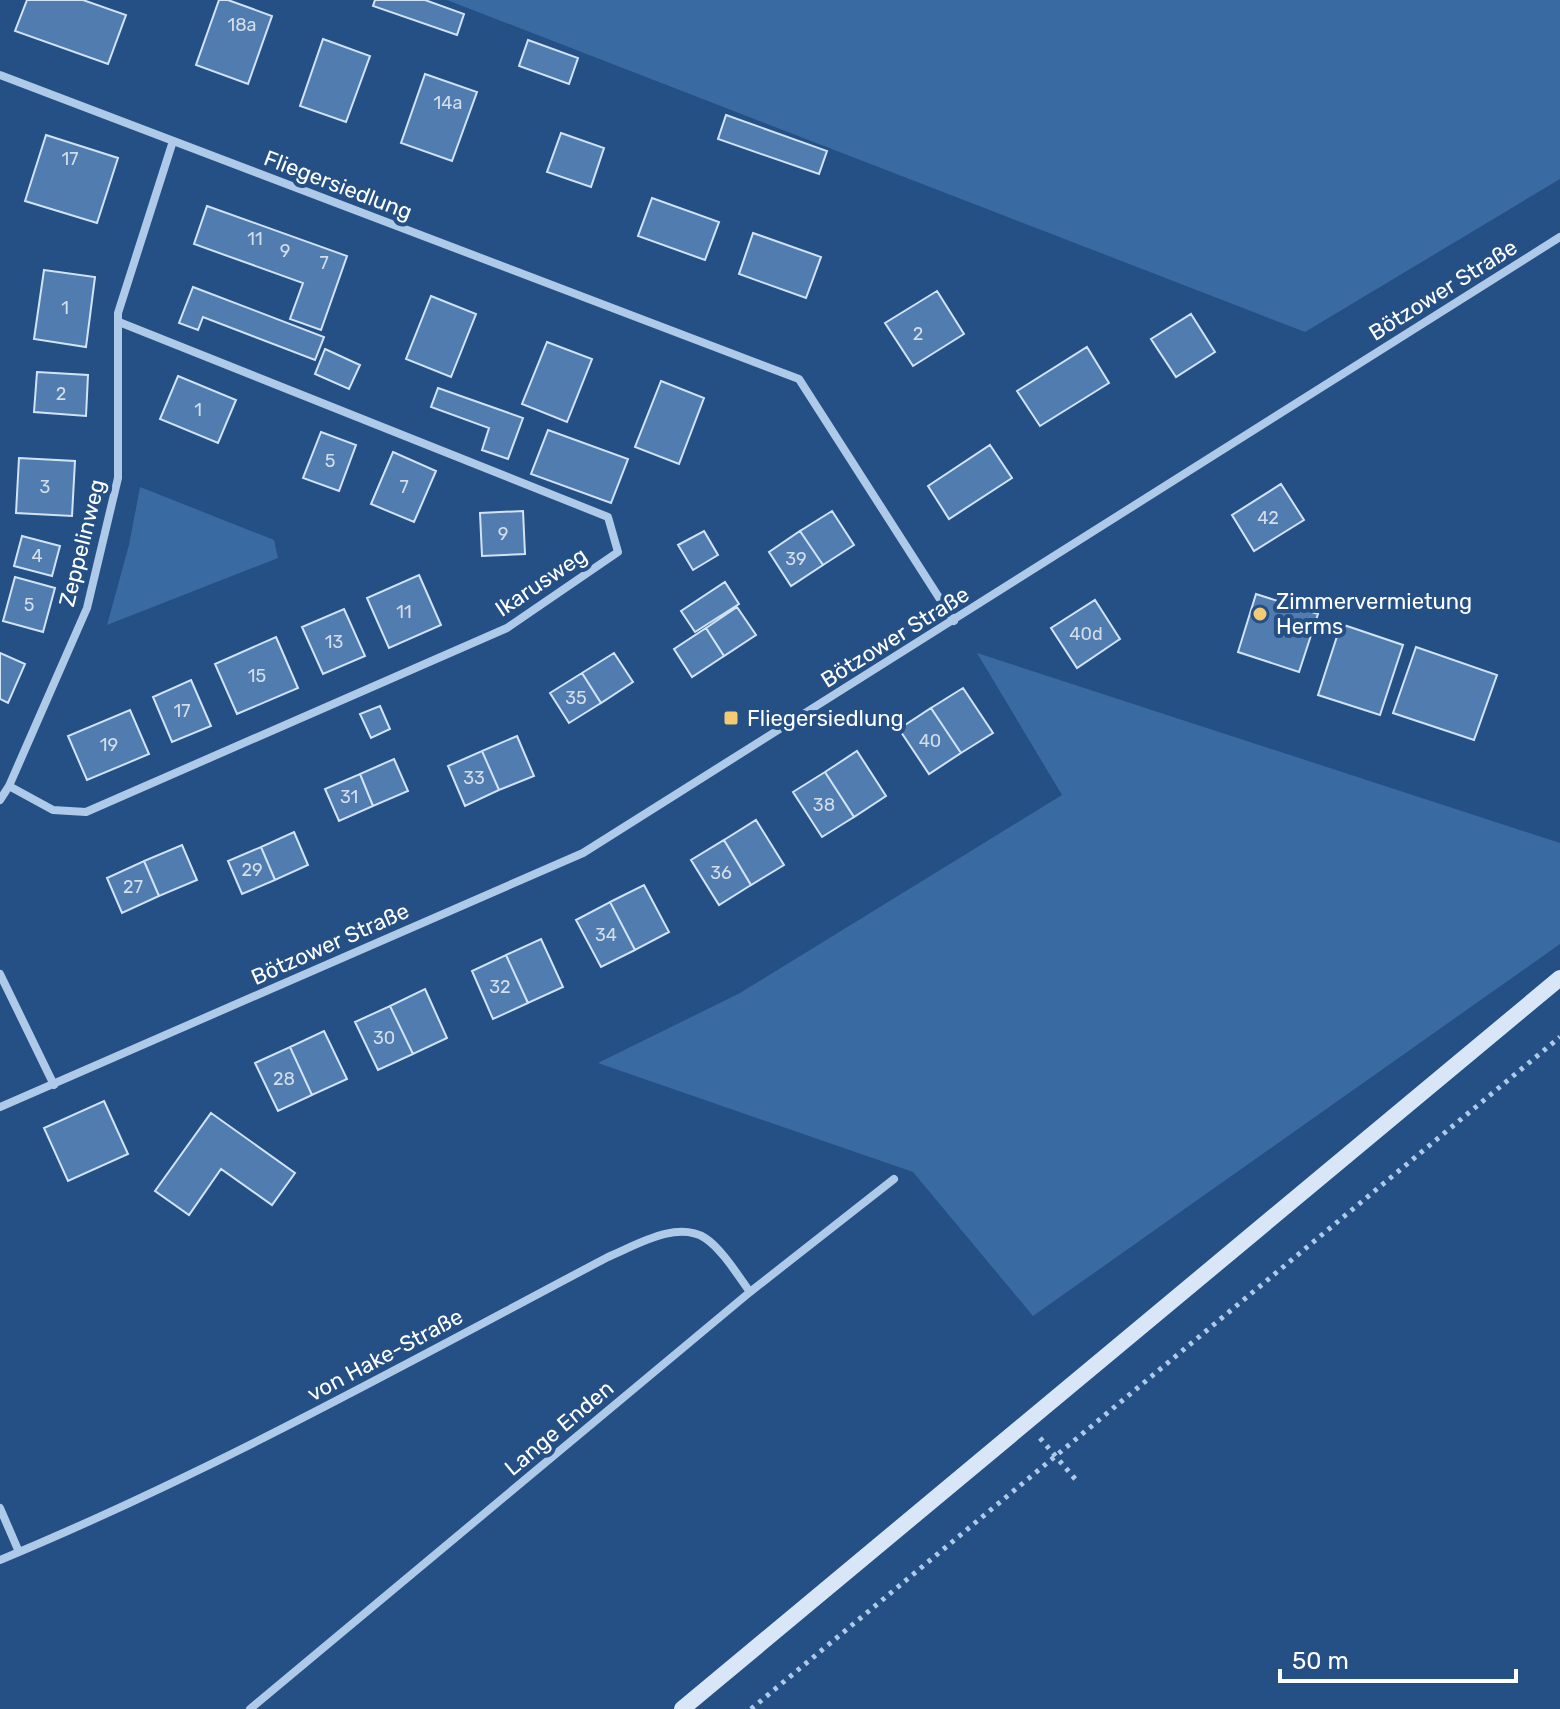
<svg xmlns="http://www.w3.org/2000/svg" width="1560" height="1709" viewBox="0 0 1560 1709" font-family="Rubik,sans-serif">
<rect width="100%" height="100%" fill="#255085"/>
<path fill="#396aa1" d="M447,0H1560V179L1305,332Z
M140,487L274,540L278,558L107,625L129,545Z
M977,653L1560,843V944L1033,1316L913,1172L598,1063L740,993L1062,795Z"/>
<path fill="#517caf" stroke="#d2e3f6" stroke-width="2" d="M27,0H83L126,15L108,64L15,31Z
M219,0H228L272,16L248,84L196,65Z
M375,0H425L464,14L457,35L373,6Z
M323,39L370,56L346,122L300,106Z
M528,40L578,58L569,84L519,66Z
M425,74L477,92L452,161L401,143Z
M726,115L827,151L819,174L718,139Z
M561,133L604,148L591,187L547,172Z
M46,135L118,158L97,223L25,201Z
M652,198L719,222L705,260L638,236Z
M207,206L347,256L321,330L290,319L303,283L194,244Z
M753,233L821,257L806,298L739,274Z
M44,270L95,277L86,347L34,339Z
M193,287L324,337L315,360L203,317L198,330L179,323Z
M937,291L964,334L913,366L885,323Z
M431,296L476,314L451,377L406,359Z
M1191,314L1215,352L1176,377L1151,339Z
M547,342L592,359L567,422L522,404Z
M1087,347L1109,383L1040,426L1017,391Z
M325,349L360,365L349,389L315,374Z
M37,372L88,375L86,416L34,412Z
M178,376L236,400L218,443L160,419Z
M661,381L704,398L679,464L635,447Z
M438,388L523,418L508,459L482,450L489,428L431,407Z
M548,430L628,459L611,503L531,474Z
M321,432L356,445L339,491L303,478Z
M990,445L1012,478L949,519L928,486Z
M393,452L436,471L414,522L371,504Z
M19,458L75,461L72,516L16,513Z
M1281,484L1304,520L1254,551L1232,515Z
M523,511L525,554L482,556L480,513Z
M832,511L854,545L823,565L800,531Z
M704,531L718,555L693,570L678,545Z
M800,531L823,565L791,586L769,552Z
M22,536L60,546L52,576L14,566Z
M419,575L441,625L389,648L367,598Z
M15,577L55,588L43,632L3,621Z
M725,582L739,604L695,632L681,611Z
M1256,594L1318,614L1299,672L1238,652Z
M1095,600L1120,639L1077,668L1051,628Z
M737,607L756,635L724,656L706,628Z
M344,609L365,656L323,674L302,627Z
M1341,624L1403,645L1380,715L1318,695Z
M706,628L724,656L692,677L674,649Z
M276,637L298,688L237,714L215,664Z
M1416,647L1497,675L1474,740L1393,713Z
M0,653L25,664L8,703L0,699Z
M614,653L633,682L601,703L582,673Z
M582,673L601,703L569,723L550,693Z
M191,680L211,726L172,742L153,697Z
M963,688L993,733L961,753L931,708Z
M380,706L390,729L371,738L360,714Z
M931,708L961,753L929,774L899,729Z
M130,710L149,754L87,780L68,736Z
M517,736L534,776L499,790L482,751Z
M482,751L499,790L465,806L448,766Z
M857,751L886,796L854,817L825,772Z
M394,759L408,791L373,806L360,774Z
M825,772L854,817L822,837L793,792Z
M360,774L373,806L339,821L325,789Z
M756,820L784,865L751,885L724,840Z
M294,832L308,865L275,880L261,847Z
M724,840L751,885L719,905L691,860Z
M182,845L197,880L159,896L144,861Z
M261,847L275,880L242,894L228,861Z
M144,861L159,896L122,913L107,878Z
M644,885L669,932L635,950L610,902Z
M610,902L635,950L601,967L576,920Z
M541,939L563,987L528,1003L506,955Z
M506,955L528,1003L493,1019L472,971Z
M425,989L447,1038L413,1054L390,1006Z
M390,1006L413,1054L378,1070L355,1022Z
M324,1031L347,1079L312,1095L290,1047Z
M290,1047L312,1095L278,1111L255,1063Z
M104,1101L128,1154L68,1181L44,1128Z
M211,1113L295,1173L272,1205L221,1169L189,1215L155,1191Z"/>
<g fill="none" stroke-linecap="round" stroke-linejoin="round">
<path stroke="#aecae8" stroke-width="5" stroke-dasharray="4 6" stroke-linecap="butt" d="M1040,1438L1076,1480
M751,1709L1560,1037"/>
<path stroke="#aecae8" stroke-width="8" d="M0,75L799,379L954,621
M9,786L53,810L86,812L507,628L618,552L608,517L119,322
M0,800L9,786L87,608L118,478V313L173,141
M0,974L54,1085
M0,1107L583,853L1560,237
M0,1508L19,1552
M0,1560C210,1473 407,1363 608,1257C635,1246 676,1220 705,1238C721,1248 739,1277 750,1292
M250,1709L750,1292L894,1179"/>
<path stroke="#d9e6f7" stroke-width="16" d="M682,1709L1560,978"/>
</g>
<g fill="#f2cb72" stroke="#255085" stroke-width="3">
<circle cx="1260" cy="614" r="8"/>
<rect x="723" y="710" width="16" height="16" rx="4"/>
</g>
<g text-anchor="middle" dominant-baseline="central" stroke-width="8" stroke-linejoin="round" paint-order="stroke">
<g font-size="18" fill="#d4deeb">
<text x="242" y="25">18a</text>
<text x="448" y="103">14a</text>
<text x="70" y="159">17</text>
<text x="255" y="239">11</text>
<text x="285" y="251">9</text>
<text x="324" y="263">7</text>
<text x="65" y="308">1</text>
<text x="918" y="334">2</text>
<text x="61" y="394">2</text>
<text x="198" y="410">1</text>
<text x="330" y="461">5</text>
<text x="45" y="487">3</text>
<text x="404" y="487">7</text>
<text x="1268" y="518">42</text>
<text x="503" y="534">9</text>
<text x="37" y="556">4</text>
<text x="796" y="559">39</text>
<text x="29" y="605">5</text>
<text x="404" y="612">11</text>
<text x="1086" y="634">40d</text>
<text x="334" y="642">13</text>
<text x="257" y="676">15</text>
<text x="576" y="698">35</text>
<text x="182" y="711">17</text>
<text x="930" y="741">40</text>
<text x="109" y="745">19</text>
<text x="474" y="778">33</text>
<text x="349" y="797">31</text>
<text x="824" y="805">38</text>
<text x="252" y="870">29</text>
<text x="721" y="873">36</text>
<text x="133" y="887">27</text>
<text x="606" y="935">34</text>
<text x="500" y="987">32</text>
<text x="384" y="1038">30</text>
<text x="284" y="1079">28</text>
</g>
<g font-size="22" fill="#fff" stroke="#255085">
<text transform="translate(338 185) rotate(21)">Fliegersiedlung</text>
<text transform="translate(1443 290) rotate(-32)">Bötzower Straße</text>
<text transform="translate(82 543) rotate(-76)">Zeppelinweg</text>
<text transform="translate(541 582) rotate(-34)">Ikarusweg</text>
<text transform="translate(895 637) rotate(-32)">Bötzower Straße</text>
<text transform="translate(330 944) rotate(-24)">Bötzower Straße</text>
<text transform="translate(385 1355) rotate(-28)">von Hake-Straße</text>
<text transform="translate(559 1428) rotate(-40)">Lange Enden</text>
</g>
<g font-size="22" fill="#fff" stroke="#255085" text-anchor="start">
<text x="1276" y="601">Zimmervermietung<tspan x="1276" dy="25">Herms</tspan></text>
<text x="747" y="718">Fliegersiedlung</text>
</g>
</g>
<path d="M1280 1669v12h236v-12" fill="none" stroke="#ffffff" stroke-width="4"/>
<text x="1292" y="1669" font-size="24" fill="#ffffff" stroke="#255085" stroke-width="6" paint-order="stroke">50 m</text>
</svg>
